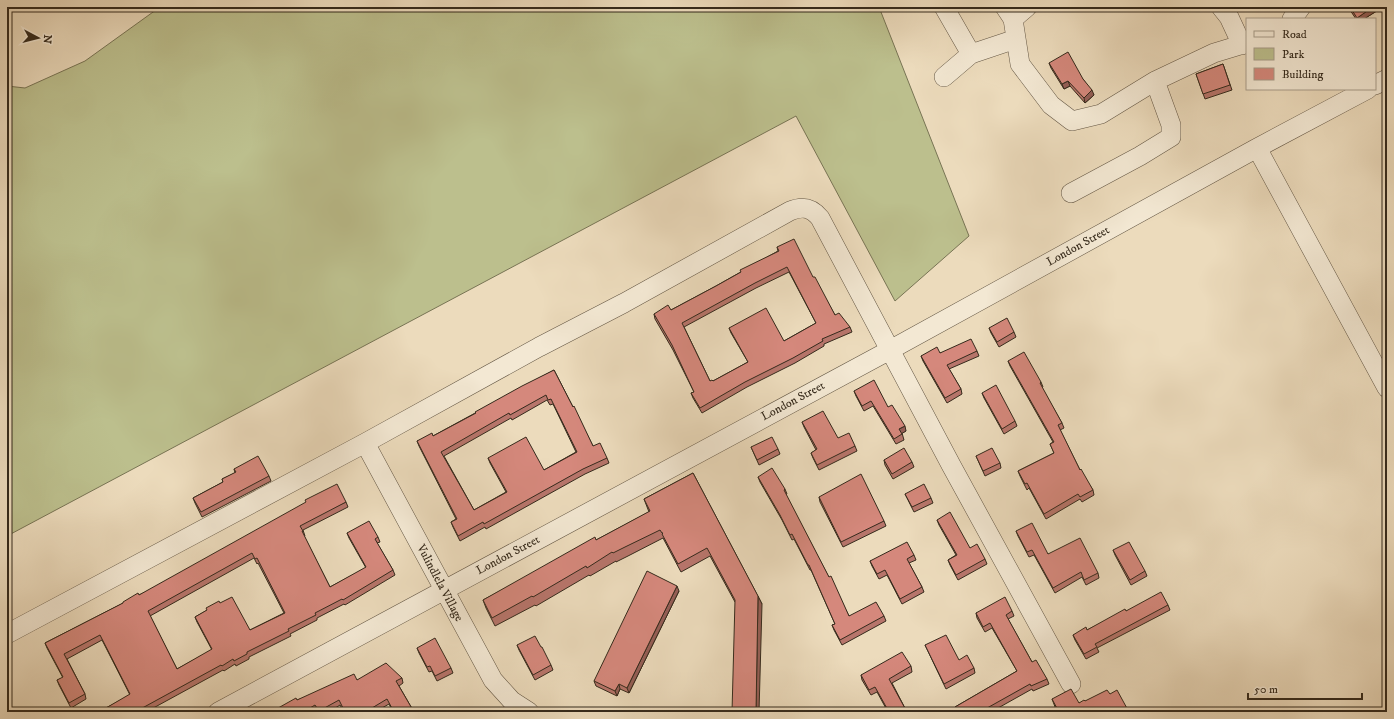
<svg xmlns="http://www.w3.org/2000/svg" width="1394" height="719" viewBox="0 0 1394 719" font-family="'IM FELL DW Pica',serif">
<rect width="100%" height="100%" fill="#ecdbbc"/>
<filter id="stains"><feTurbulence type="fractalNoise" baseFrequency=".005" numOctaves="4"/><feColorMatrix values="0 0 0 0 .2 0 0 0 0 .09 0 0 0 0 .02 0 0 0 .5 -.17"/></filter>
<radialGradient id="worn" r=".72"><stop offset=".6" stop-color="#630" stop-opacity="0"/><stop offset="1" stop-color="#630" stop-opacity=".3"/></radialGradient>
<path fill="#bcbf8d" stroke="#787454" d="M160,7H879L969,236L895,301L796,116L7,536V86L25,88L85,61Z"/>
<g fill="none" stroke-linecap="round" stroke-linejoin="round">
<defs>
<path id="minor" d="M944,7L971,54
M1005,7L1013,19L1020,64L1051,105L1072,121L1101,114L1155,81L1214,53L1247,43
M1221,7L1229,17L1242,45
M1013,19L1027,7
M1292,19L1301,7
M944,77L971,54L1016,39
M1375,85L1387,79
M1257,148L1387,388
M1071,193L1140,156L1171,137V125L1155,81
M365,443L493,680L512,701L529,712
M7,634L365,443L539,347L624,303L790,211C802,206 811,207 820,218L951,465L1071,684
M218,712L890,350L1257,148L1368,89"/>
</defs>
<use href="#minor" stroke="#635644" stroke-width="20"/>
<use href="#minor" stroke="#f3e8d3" stroke-width="19"/>
</g>
<path fill="#b7756b" stroke="#352a1c" fill-rule="evenodd" d="M1348,7H1383L1364,19H1356Z
M1049,63L1083,79L1094,95L1085,103L1070,86L1064,89L1051,68Z
M1223,64L1232,90L1205,99L1196,74Z
M777,247L813,277L835,315L850,327L852,332L824,344V346L795,363L747,387L702,413L693,398L691,393L694,392L673,350L655,319L654,314L671,310L716,286L778,251ZM789,272L816,323L784,341L729,328L731,333L748,362L713,381H710L684,327L756,288Z
M989,328L1014,332L1016,337L999,347L991,333Z
M977,351L979,356L949,369L961,389L962,394L947,403L923,361L921,356L940,353Z
M1008,361L1041,382L1043,387L1042,388L1062,423L1064,428L1060,430L1080,470L1093,490L1094,495L1082,502L1080,499L1046,519L1029,488L1027,490L1020,476L1018,471L1054,453L1050,444L1053,442L1010,366Z
M554,370L593,446L607,458L609,463L585,474L486,529L485,527L460,541L453,527L451,522L456,519L419,446L417,441L433,436ZM547,400L550,405L553,404L576,452L544,470L488,458L490,463L506,492L474,510L444,456L511,418L512,420Z
M854,391L888,407L906,431L902,433L904,440L896,444L873,406L864,411L856,396Z
M982,393L1015,421L1017,426L1004,434L984,398Z
M802,422L855,446L857,451L819,470L813,458L811,453L816,450L804,427Z
M751,447L778,449L780,454L759,465Z
M976,456L1000,463L1001,468L985,476Z
M884,460L912,462L914,467L893,479L885,465Z
M234,469L269,476L271,481L202,517L195,503L193,498L223,482L222,479L235,473Z
M693,473L762,604L735,602L710,556L681,572L663,538L628,556L616,562V561L590,576L589,575L536,606L535,605L495,626L486,608L483,600L649,512L644,499Z
M758,477L785,489L787,494L786,495L849,616H884L886,621L842,645L834,630L832,625L835,624L811,570H810L794,539L792,540L782,520L760,482Z
M905,494L931,498L933,503L914,512Z
M819,497L884,521L886,526L843,547L820,502Z
M346,502L348,507L303,530L305,536H304L330,587L366,568L349,538L347,533L378,537L380,542L377,543L393,570L395,575L345,605L344,604L317,618V620L290,634L291,636L249,657V659L236,666L235,664L224,671L223,670L146,712H107L106,708L130,695L102,640L67,659L85,694L86,699L71,708L59,685L57,680L63,678L47,648L45,643L139,595ZM254,558L257,564L258,563L284,613L250,630L220,603L195,617L197,622L212,650L177,669L150,616Z
M937,520L970,548L985,559L987,564L958,580L950,565L948,560L956,555L939,525Z
M1016,531L1048,554L1098,573L1099,578L1086,585L1082,577L1055,593L1034,555L1029,557L1018,536Z
M1113,550L1145,571L1147,576L1131,585L1115,555Z
M914,555L916,560L909,563L922,587L924,592L902,604L887,575L879,579L872,566L870,561Z
M679,591L629,693L620,689L617,696L596,686L594,681Z
M1168,605L1170,610L1097,648L1099,652L1086,659L1075,640L1073,635L1087,630L1126,611Z
M1012,611L1014,616L1008,619L1032,662L1047,679L1049,684L1033,691L1032,689L991,712H954L956,711L955,707L1017,671L992,628L985,632L977,618L976,613Z
M517,645L551,665L553,670L535,680L519,650Z
M925,645L974,668L975,673L946,689Z
M417,648L451,668L453,673L437,681L432,671L429,672L419,653Z
M911,666L912,672L892,683L907,712H888L877,692L871,695L862,680L861,675Z
M402,678L403,683L399,686L414,712H393L389,704L375,712H344L340,705L329,712H318L317,710L314,712H271L297,700L357,680Z
M1110,694L1129,712H1057L1052,699L1079,703Z"/>
<path fill="#955f57" stroke="#352a1c" d="M1373,7H1383L1364,19H1357V18Z
M1068,81L1070,86L1064,89L1062,84Z
M1092,90L1094,95L1085,103L1084,98Z
M905,426L906,431L901,434L899,429Z
M677,586L679,591L629,693L627,688Z
M758,596L762,604L759,712H756Z
M619,684L620,689L617,696L615,691Z"/>
<path fill="#d5887c" stroke="#352a1c" fill-rule="evenodd" d="M1350,7H1373L1357,18Z
M1068,52L1083,79L1092,90L1084,98L1068,81L1062,84L1049,63Z
M1223,64L1230,85L1203,94L1196,74Z
M794,239L813,277H815L835,315L839,313L850,327L822,339L823,341L793,358L745,382L700,408L691,393L694,392L672,345L654,314L668,305L671,310L716,286L741,272L740,270L779,251L777,247ZM787,267L816,323L784,341L766,308L729,328L748,362L713,381L712,380L710,381L682,323L755,283Z
M1007,318L1014,332L997,342L989,328Z
M971,339L977,351L947,365L961,389L945,398L921,356L937,347L940,353Z
M1024,352L1041,382L1040,383L1062,423L1058,425L1080,470L1081,469L1093,490L1080,497L1078,494L1044,514L1027,483L1025,484L1018,471L1054,453L1050,444L1054,442L1008,361Z
M554,370L573,407L574,406L593,446L600,443L607,458L583,469L484,524L483,522L458,536L451,522L457,519L417,441L432,433L433,436L476,413L475,412L522,386ZM546,395L548,400L551,399L577,452L544,470L526,437L488,458L507,492L474,510L441,452L509,413L510,415Z
M874,380L888,407L892,405L905,426L899,429L902,434L894,439L871,401L862,406L854,391Z
M996,385L1015,421L1002,429L982,393Z
M823,411L838,438L849,433L855,446L817,465L811,453L817,449L802,422Z
M772,437L778,449L757,460L751,447Z
M904,448L912,462L892,474L884,460Z
M992,448L1000,463L983,471L976,456Z
M258,456L269,476L201,512L193,498L223,482L222,479L236,472L234,469Z
M772,468L785,489L784,490L829,577L831,576L849,616L876,602L884,616L840,640L832,625L835,624L809,565H808L792,534L790,535L780,515L758,477Z
M693,473L758,596L756,712H732L735,600L707,548L678,564L662,534L663,533H662L660,530L625,547L613,553L612,552L587,568L586,566L533,597L532,596L492,618L483,600L595,537L596,540L650,511L644,499Z
M861,474L884,521L841,542L819,497Z
M337,484L346,502L300,526L303,531H302L330,587L366,567L347,533L369,521L378,537L375,539L393,570L343,600L342,599L315,613L316,615L288,629L289,631L247,652V654L234,661L233,659L222,666L221,665L135,712H108L106,708L130,694L100,635L64,654L85,694L69,703L57,680L63,677L45,643L123,603V602L138,593L139,595L306,502L305,500ZM252,553L255,559L257,558L285,613L250,630L232,597L220,603L219,601L206,608L207,610L195,617L212,649L177,669L148,611Z
M924,484L931,498L912,507L905,494Z
M950,512L970,548L977,544L985,559L956,575L948,560L957,555L937,520Z
M1032,523L1048,554L1080,538L1098,573L1084,580L1081,572L1053,588L1032,550L1027,552L1016,531Z
M907,542L914,555L907,559L922,587L900,599L885,570L877,574L870,561Z
M1129,542L1145,571L1130,580L1113,550Z
M647,571L677,586L627,688L619,684L615,691L594,681Z
M1161,592L1168,605L1095,644L1097,647L1084,654L1073,635L1086,627L1087,630L1125,609L1126,611Z
M1005,597L1012,611L1006,615L1032,662L1036,660L1047,679L1031,686L1030,684L980,712H954L956,711L955,707L1017,671L990,623L983,627L976,613Z
M946,635L959,660L967,655L974,668L944,684L925,645Z
M535,636L541,647H542L551,665L533,675L517,645Z
M435,638L451,668L435,676L430,666L427,667L417,648Z
M902,652L911,666L889,679L907,712H889L875,687L869,690L861,675Z
M386,663L402,678L396,681L414,712H394L387,699L367,711V712H345L339,700L319,711L315,705L303,712H271L296,698L297,700L354,674L357,680Z
M1071,689L1079,703L1084,700L1085,701L1107,690L1110,694L1117,690L1129,712H1059L1052,699Z"/>
<g text-anchor="middle" dominant-baseline="central" stroke-width="3" stroke-linejoin="round" paint-order="stroke">
<g font-size="12" fill="#352a1c" stroke="#f3e8d3">
<text transform="translate(1078 246) rotate(-29)">London Street</text>
<text transform="translate(793 401) rotate(-28)">London Street</text>
<text transform="translate(508 555) rotate(-28)">London Street</text>
<text transform="translate(440 583) rotate(62)">Vulindlela Village</text>
</g>
</g>
<rect width="1394" height="719" fill="none" stroke="#ecdbbc" stroke-width="24"/>
<rect x="8" y="8" width="1378" height="703" fill="none" stroke="#352a1c" stroke-width="2"/>
<rect x="12" y="12" width="1370" height="695" fill="none" stroke="#352a1c"/>
<rect x="1246" y="18" width="130" height="72" fill="#f3e8d3" stroke="#a79c8a"/>
<rect x="1254" y="31" width="20" height="6" fill="#f3e8d3" stroke="#a79c8a"/>
<text x="1282" y="38" font-size="12" fill="#352a1c">Road</text>
<rect x="1254" y="48" width="20" height="12" fill="#bcbf8d" stroke="#a79c8a"/>
<text x="1282" y="58" font-size="12" fill="#352a1c">Park</text>
<rect x="1254" y="68" width="20" height="12" fill="#d5887c" stroke="#a79c8a"/>
<text x="1282" y="78" font-size="12" fill="#352a1c">Building</text>
<g transform="translate(38 38) rotate(97)" stroke="#f3e8d3" stroke-width="3" paint-order="stroke">
<path d="M0-3L7 15L0 10L-7 15Z" fill="#352a1c"/>
<text y="-6" font-size="11" font-weight="bold" text-anchor="middle" fill="#352a1c">N</text>
</g>
<path d="M1248 693v6h114v-6" fill="none" stroke="#352a1c" stroke-width="2"/>
<text x="1254" y="693" font-size="12" fill="#352a1c" stroke="#f3e8d3" stroke-width="3" paint-order="stroke">50 m</text>
<rect width="100%" height="100%" filter="url(#stains)"/>
<rect width="100%" height="100%" fill="url(#worn)"/>
</svg>
